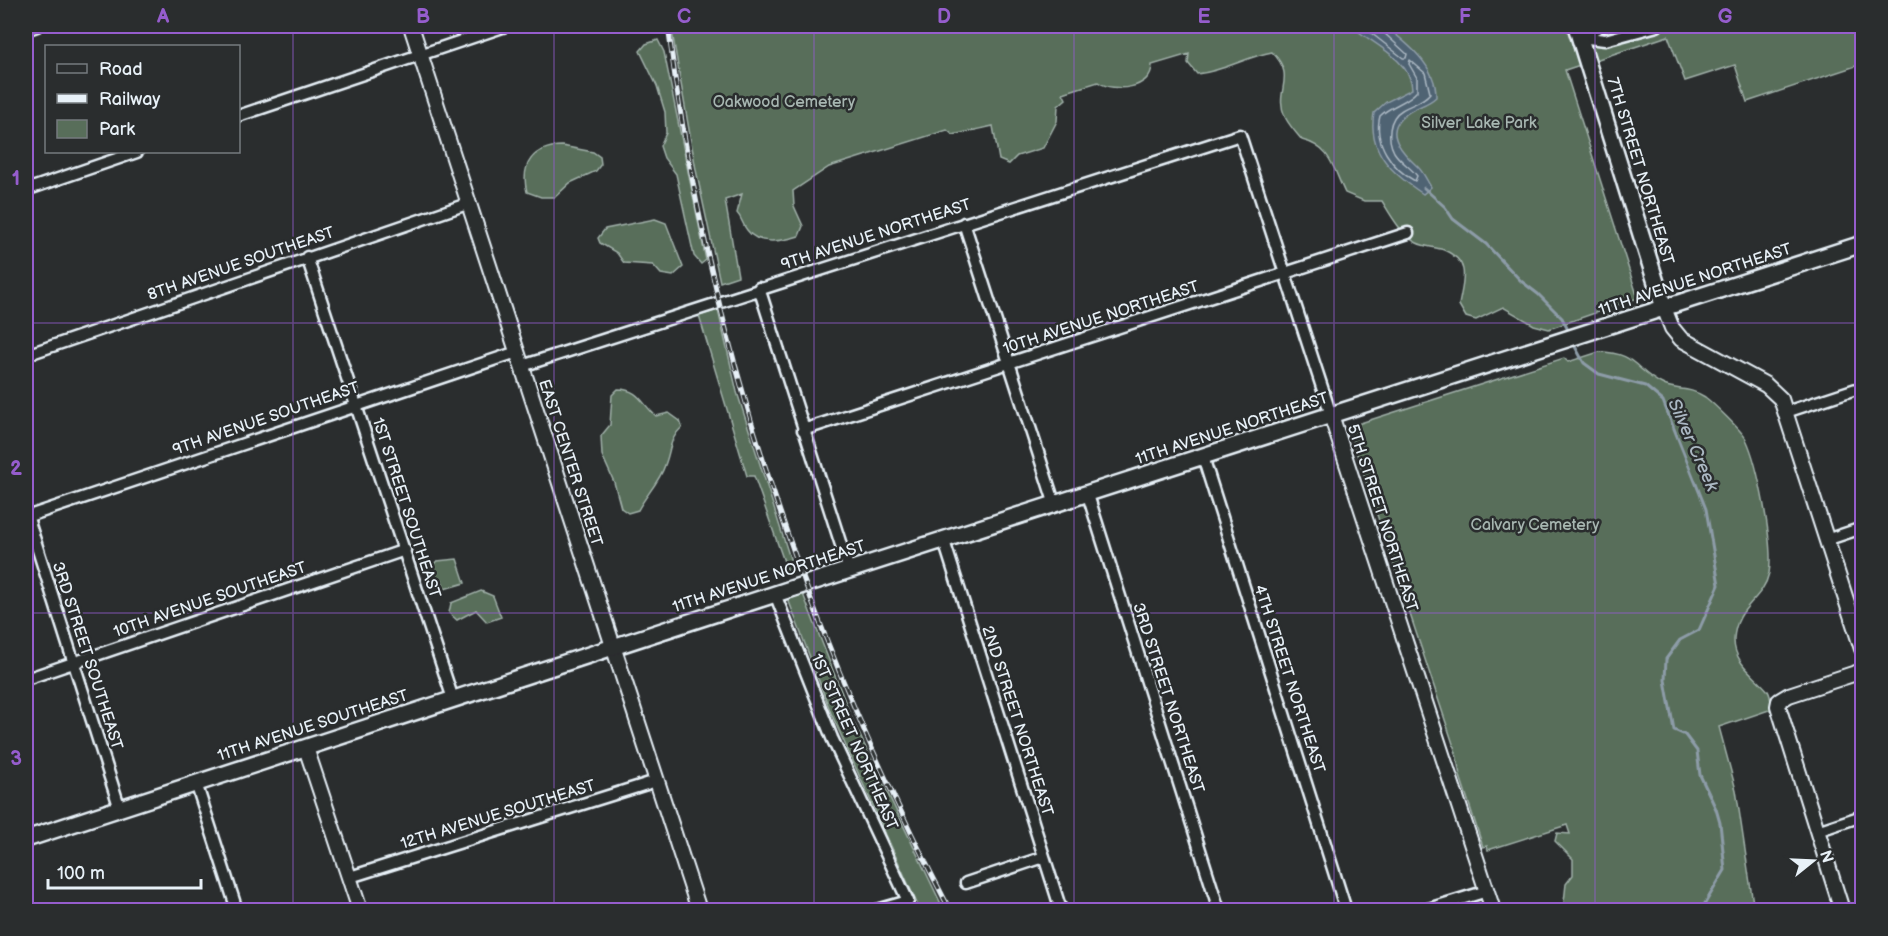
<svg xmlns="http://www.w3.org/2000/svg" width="1888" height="936" viewBox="0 0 1888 936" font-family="'Balsamiq Sans',sans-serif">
<rect width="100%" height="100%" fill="#2a2d2e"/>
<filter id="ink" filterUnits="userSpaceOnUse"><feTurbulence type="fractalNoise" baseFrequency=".0167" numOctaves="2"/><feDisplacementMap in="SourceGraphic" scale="12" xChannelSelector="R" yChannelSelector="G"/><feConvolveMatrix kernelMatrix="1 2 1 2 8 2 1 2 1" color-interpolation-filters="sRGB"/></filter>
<g filter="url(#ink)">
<path fill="#586e5a" stroke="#a0b0a9" stroke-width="1.5" d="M671,26H1862V64L1747,102L1735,65L1685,81L1668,36L1565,70L1638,298L1549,329L1534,325L1503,307L1476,320L1466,317L1459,305C1463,281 1472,262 1444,250C1435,247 1425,247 1417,243C1402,236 1390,214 1382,201H1364L1345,193C1333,168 1331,147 1302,140C1296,133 1289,125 1285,117C1273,90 1298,78 1272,52C1245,57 1225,71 1197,74L1188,63L1189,54L1152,65C1152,89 1114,93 1098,82L1063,93L1066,99L1058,106L1057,121L1043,148L1017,156L1009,164L999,160L993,126L953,135L947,130L829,167L793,191L794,206L803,226L799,236C783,241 758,246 747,230C742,224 742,218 737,213L742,194L725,200L738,276L720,282L696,170Z
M658,40L664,52L706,260L701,264L694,256L676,174L664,158L660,146L666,133L665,112L657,86L640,51L646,44Z
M562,146L593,152L600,157L601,164L596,171L570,183L555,197H541L527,192C520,164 533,147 562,146Z
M655,219L666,223L683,267L673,276L661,274L653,265L624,263L617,253L600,243L598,238L605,229Z
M718,310L737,392L794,571L788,573L754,476H747L699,316Z
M1599,352C1636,352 1634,370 1662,384C1675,391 1688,386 1705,397C1713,403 1742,431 1746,439C1758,464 1774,546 1769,573C1763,601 1735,606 1734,640C1734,664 1755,675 1768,691C1771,696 1771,703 1772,709L1719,727L1736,790L1754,910H1593L1591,905L1585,909H1570L1564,902L1566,884L1573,875V859L1555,841L1557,833L1570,834L1567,825L1488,850L1487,846L1483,847L1460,776L1456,753L1348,427L1564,358L1568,362Z
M618,389C639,389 642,404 656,416L669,413L680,421L682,427C669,439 671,450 665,465C660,481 646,495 638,510L628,513L621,508L614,482L602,455L601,436L610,425L612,395Z
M457,559L465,583L444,589L442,580L433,581L429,568L437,561Z
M481,591L493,596L501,617L487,622L476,610L457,620L449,613L451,603Z
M803,594L852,719L944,910H920L831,713L788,599Z"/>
<path fill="#506373" stroke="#8d9ca8" stroke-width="1.5" d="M1355,26H1385C1407,43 1437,66 1436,97C1427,106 1413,107 1404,116C1382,133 1405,155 1418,167C1424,173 1427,181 1431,187L1423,194C1393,174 1367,152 1374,113L1386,102L1412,89C1412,63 1378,46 1359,32Z"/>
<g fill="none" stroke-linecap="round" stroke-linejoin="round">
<path stroke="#abb8c3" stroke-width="1.5" d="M1362,26L1403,58H1406L1407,54L1383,32L1382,26
M1410,60L1425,73L1430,93C1423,102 1412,104 1402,110C1388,118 1387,139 1394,152C1400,162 1411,167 1417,176L1415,181C1392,169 1373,142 1380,116C1391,105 1407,103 1417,91V78L1409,64Z"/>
<path stroke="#8d9ca8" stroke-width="3" d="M1424,188L1445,207L1453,219L1486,244L1521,281L1538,294L1562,318L1569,332
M1572,341L1584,363L1599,374L1645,386L1663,401L1706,509L1719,585L1699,630L1680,640L1666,659L1665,680L1674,730L1685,735L1697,751L1700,775L1716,809L1720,823L1725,870L1701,910"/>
<defs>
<path id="minor" d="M26,30L37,26
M1579,37L1605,40L1657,26
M1580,37L1601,26
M238,116L506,26
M26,190L137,152
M964,223L1055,505
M307,257L453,699
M759,288L849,570
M26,355L467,204
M522,366L1240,135L1331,415
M1786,412L1862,387
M803,430L1408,233
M1203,457L1346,910
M1088,495L1219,910
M26,512L120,809
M26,517L517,352
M1829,539L1862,528
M944,541L1061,910
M775,594L832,738L908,901L877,910
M26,679L405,550
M196,783L237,910
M1817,831L1862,816
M350,877L656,781
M966,883L1044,857
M1425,910L1487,891"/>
<path id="tertiary" d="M411,26L699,910
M1664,308L1672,328L1681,339L1766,385L1781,399L1862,649
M1331,415L1493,910
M306,748L360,910
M1842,910L1778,706L1779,701L1789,695L1862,671"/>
<path id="secondary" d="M1576,26L1664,308
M26,839L806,584L1862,244"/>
</defs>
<use href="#minor" stroke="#e8f1f8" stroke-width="15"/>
<use href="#tertiary" stroke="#e8f1f8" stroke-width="18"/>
<use href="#secondary" stroke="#e8f1f8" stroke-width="20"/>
<use href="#minor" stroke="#2a2d2e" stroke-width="10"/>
<use href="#tertiary" stroke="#2a2d2e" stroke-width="14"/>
<use href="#secondary" stroke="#2a2d2e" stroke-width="15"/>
<defs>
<path id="rail" d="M668,26C706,333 807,636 950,910"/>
</defs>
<use href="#rail" stroke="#e8f1f8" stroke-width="5"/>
<use href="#rail" stroke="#2a2d2e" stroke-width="3" stroke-dasharray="9" stroke-linecap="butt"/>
</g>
</g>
<path fill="none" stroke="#965dcd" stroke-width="1.5" stroke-opacity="0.55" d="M293,26V910M554,26V910M814,26V910M1074,26V910M1334,26V910M1595,26V910M26,323H1862M26,613H1862"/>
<g text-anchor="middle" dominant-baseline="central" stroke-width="5" stroke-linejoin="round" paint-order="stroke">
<g font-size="16" fill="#a7b6b1" stroke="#2a2d2e">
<text x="784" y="102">Oakwood Cemetery</text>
<text x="1479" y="123">Silver Lake Park</text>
<text x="1535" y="525">Calvary Cemetery</text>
</g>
<g font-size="16" fill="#e8f1f8" stroke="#2a2d2e">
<text transform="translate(1640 171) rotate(73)">7TH STREET NORTHEAST</text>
<text transform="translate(876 235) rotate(-18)">9TH AVENUE NORTHEAST</text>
<text transform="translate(241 264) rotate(-19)">8TH AVENUE SOUTHEAST</text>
<text transform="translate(1695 280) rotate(-18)">11TH AVENUE NORTHEAST</text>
<text transform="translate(1101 318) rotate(-18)">10TH AVENUE NORTHEAST</text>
<text transform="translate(266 419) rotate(-19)">9TH AVENUE SOUTHEAST</text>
<text transform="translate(1232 429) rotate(-18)">11TH AVENUE NORTHEAST</text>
<text transform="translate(570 463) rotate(72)">EAST CENTER STREET</text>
<text transform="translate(406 508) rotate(72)">1ST STREET SOUTHEAST</text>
<text transform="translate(1382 518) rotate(72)">5TH STREET NORTHEAST</text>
<text transform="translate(769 577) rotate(-18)">11TH AVENUE NORTHEAST</text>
<text transform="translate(210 600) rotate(-19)">10TH AVENUE SOUTHEAST</text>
<text transform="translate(87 656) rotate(72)">3RD STREET SOUTHEAST</text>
<text transform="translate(1289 679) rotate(72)">4TH STREET NORTHEAST</text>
<text transform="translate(1168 698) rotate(72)">3RD STREET NORTHEAST</text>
<text transform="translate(1017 721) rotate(72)">2ND STREET NORTHEAST</text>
<text transform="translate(313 726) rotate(-18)">11TH AVENUE SOUTHEAST</text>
<text transform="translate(854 742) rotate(66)">1ST STREET NORTHEAST</text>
<text transform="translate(498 815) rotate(-17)">12TH AVENUE SOUTHEAST</text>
</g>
<g font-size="18" font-style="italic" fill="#abb8c3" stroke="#2a2d2e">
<text transform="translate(1693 445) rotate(66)">Silver Creek</text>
</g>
</g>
<rect width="1888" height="936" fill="none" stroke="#2a2d2e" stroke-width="66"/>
<rect x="45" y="45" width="195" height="108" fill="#2a2d2e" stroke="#767b7f" stroke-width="1.5"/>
<rect x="57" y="64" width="30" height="9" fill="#2a2d2e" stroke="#767b7f" stroke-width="1.5"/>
<text x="99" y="75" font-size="18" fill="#e8f1f8">Road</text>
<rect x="57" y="94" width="30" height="9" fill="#e8f1f8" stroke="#767b7f" stroke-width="1.5"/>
<text x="99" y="105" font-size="18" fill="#e8f1f8">Railway</text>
<rect x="57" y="120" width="30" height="18" fill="#586e5a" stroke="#767b7f" stroke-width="1.5"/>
<text x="99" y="135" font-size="18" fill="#e8f1f8">Park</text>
<g transform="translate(1813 861) rotate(72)" stroke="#2a2d2e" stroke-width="4.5" paint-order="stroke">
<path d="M0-4.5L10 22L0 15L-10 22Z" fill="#e8f1f8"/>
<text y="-9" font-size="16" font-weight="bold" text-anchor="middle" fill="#e8f1f8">N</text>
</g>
<path d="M48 879v9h153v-9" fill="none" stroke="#e8f1f8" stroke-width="3"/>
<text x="57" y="879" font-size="18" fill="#e8f1f8" stroke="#2a2d2e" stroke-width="4.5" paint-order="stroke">100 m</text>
<rect x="33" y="33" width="1822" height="870" fill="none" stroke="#965dcd" stroke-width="2"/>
<g font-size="20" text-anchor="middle" font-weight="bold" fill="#965dcd">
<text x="163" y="23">A</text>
<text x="423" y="23">B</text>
<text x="684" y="23">C</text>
<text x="944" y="23">D</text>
<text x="1204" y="23">E</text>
<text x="1465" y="23">F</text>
<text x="1725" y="23">G</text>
<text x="16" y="185">1</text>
<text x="16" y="475">2</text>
<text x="16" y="765">3</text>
</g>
</svg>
